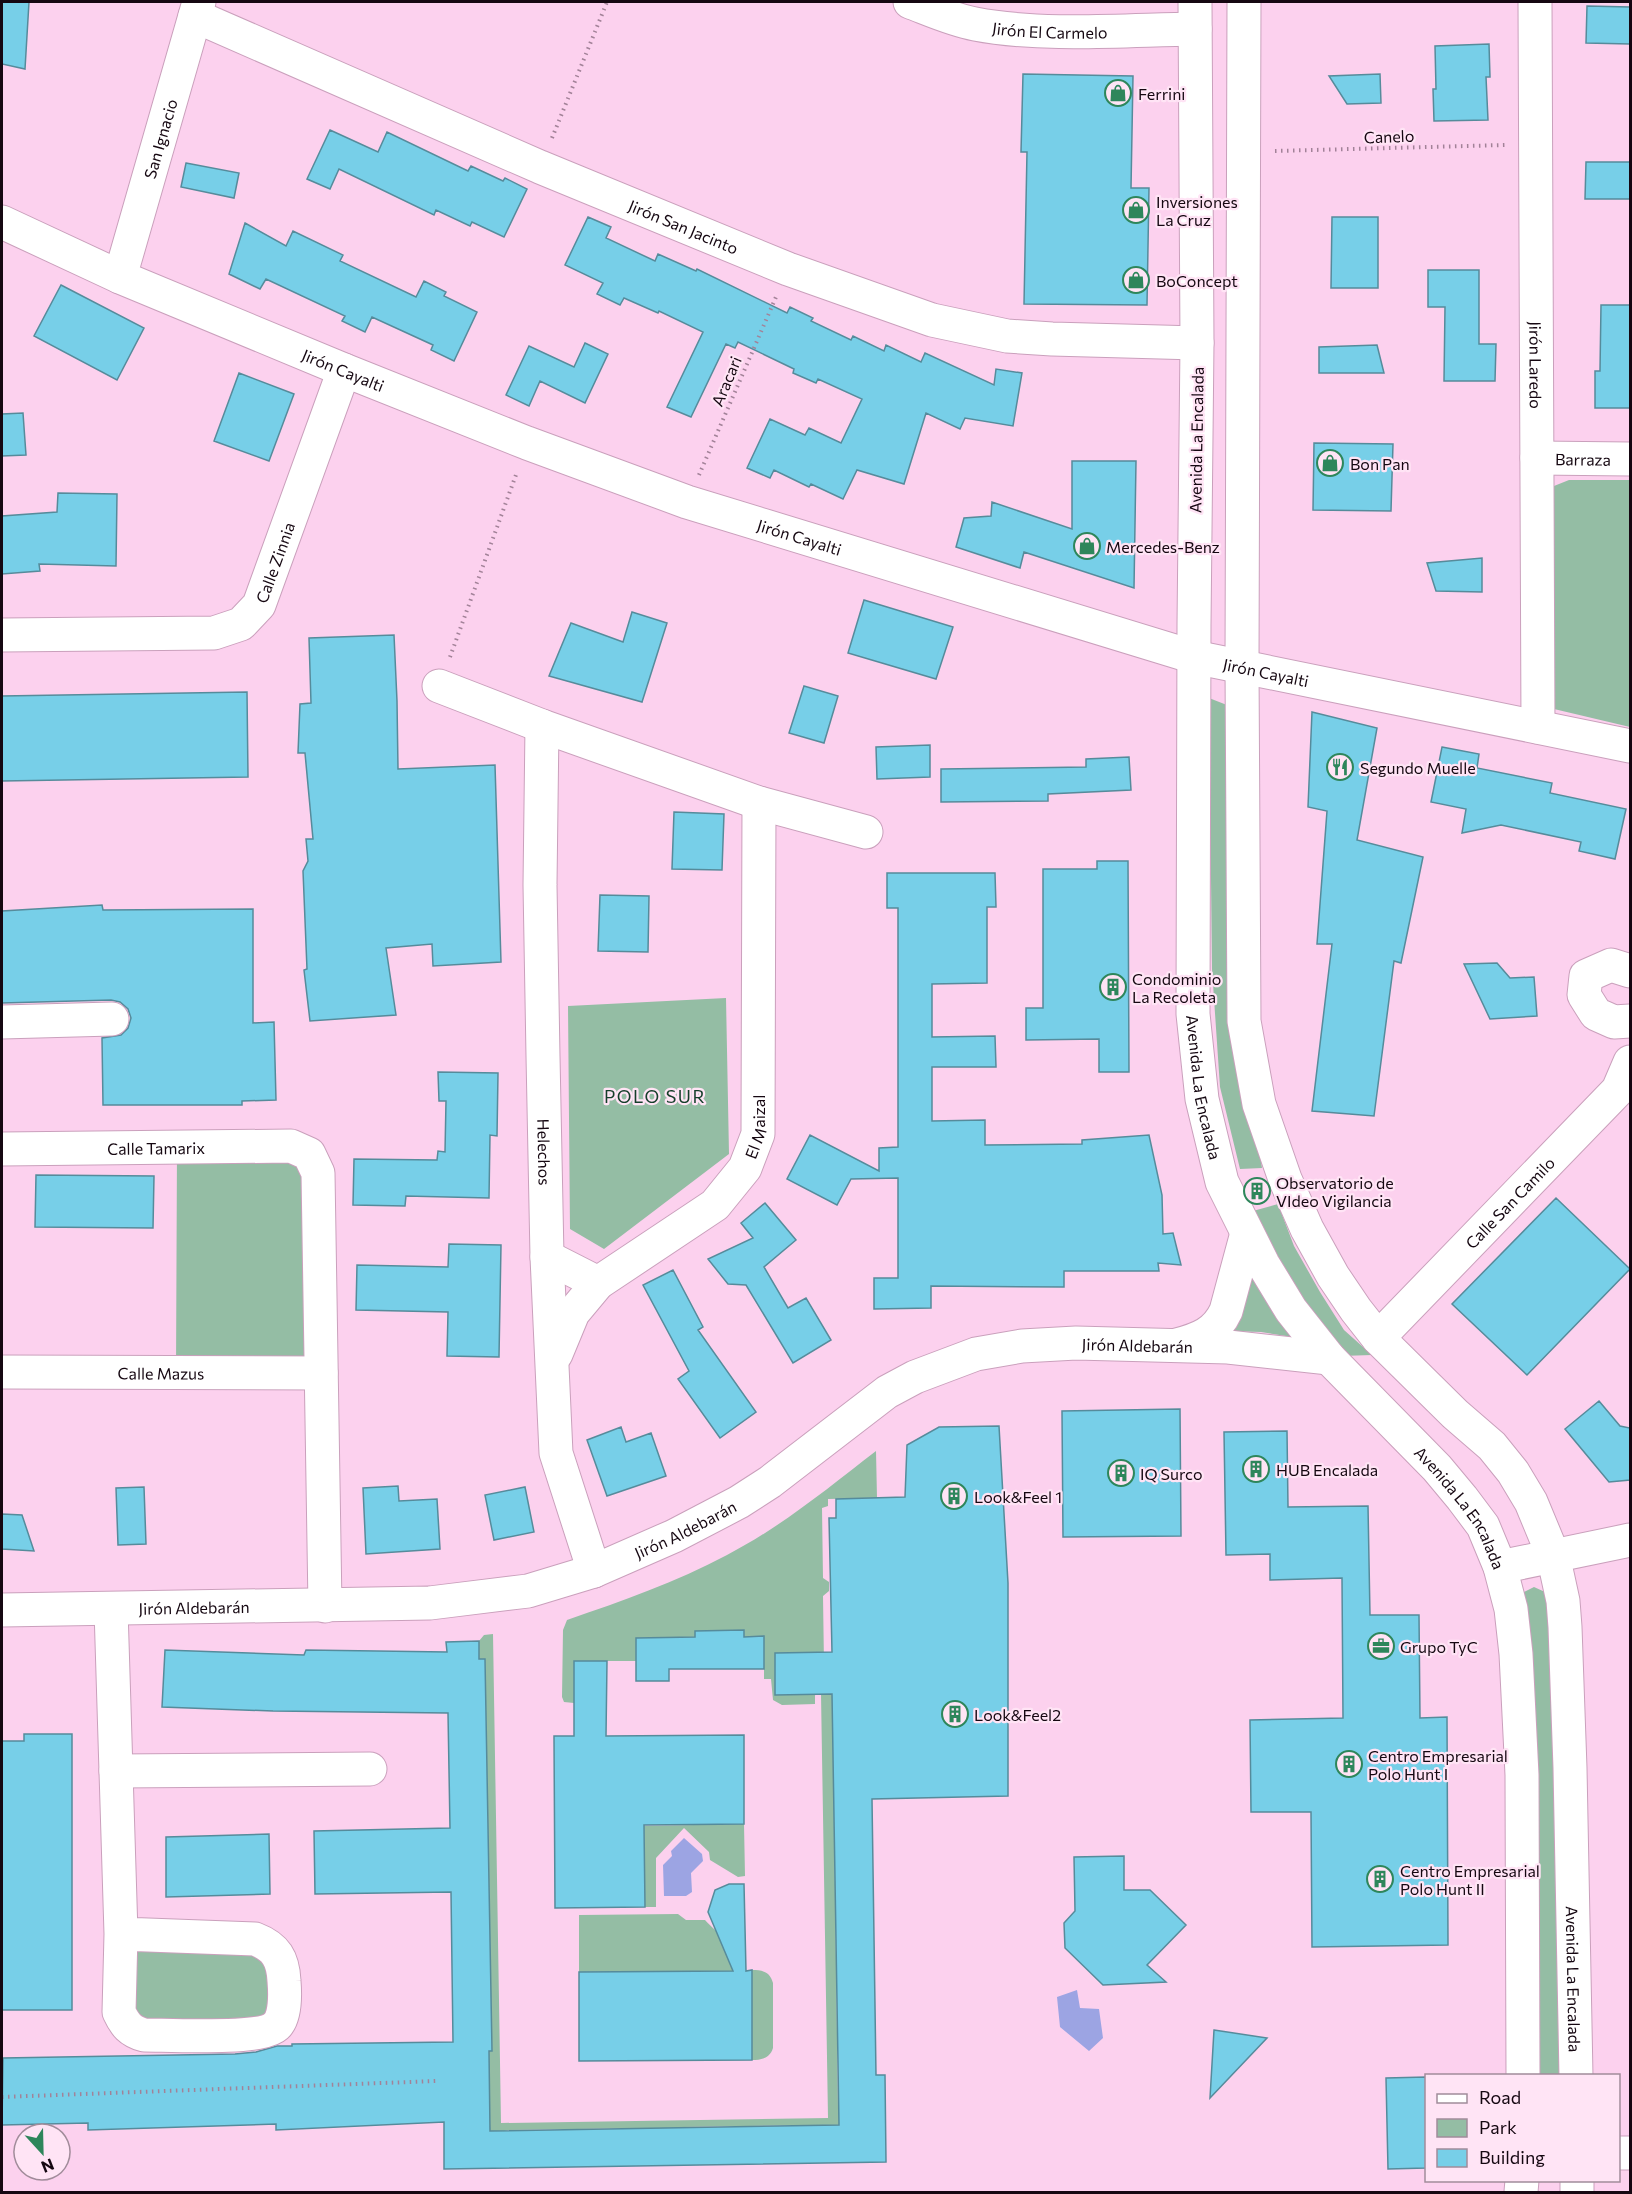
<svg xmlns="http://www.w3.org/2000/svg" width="1632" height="2194" viewBox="0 0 1632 2194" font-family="Commissioner,sans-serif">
<rect width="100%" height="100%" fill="#fcd1ee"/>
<path fill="#94bda4" d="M1569,480H1630V727L1554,709L1549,488Z
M1209,698L1232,707L1255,1123L1262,1168L1240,1169L1220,1087L1212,969Z
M726,998L729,1154L604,1249L570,1229L568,1006Z
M177,1147L309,1154L321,1373L176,1372Z
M1278,1204L1294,1246L1320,1292L1344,1330L1372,1355L1341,1356L1293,1291L1253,1211Z
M1251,1273L1292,1337L1261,1332L1228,1331Z
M876,1451L877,1498L828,1499V1506L822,1508L823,1578L829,1582V1591L823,1596L824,1665L808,1683L807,1652L775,1653V1695L815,1694V1704L782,1705L773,1700L771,1679H764V1637H744V1630L695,1637L636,1638V1661H574V1703L564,1702L562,1697L563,1630L567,1620C622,1601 676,1582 727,1555C781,1527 828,1488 876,1451Z
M1534,1587L1545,1592L1552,1640L1562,2075H1539L1522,1597L1524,1592Z
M493,1634L501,2123L828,2118L821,1694H838L833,1736L838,2107L849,2131L819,2125L684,2127L683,2134H645L644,2128L509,2130L479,2137L490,2112V2082L485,2051H492L485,1660L479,1659V1641L484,1635Z
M744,1824L745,1876L738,1877L710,1860L709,1852L684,1828L656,1858V1907H645L644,1826Z
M678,1914L686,1920H705C719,1935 725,1939 745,1939L746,1971L579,1972V1915Z
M129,1934L269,1944L281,2020L131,2022Z
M752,1970C763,1970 770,1972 773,1983V2048C770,2058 762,2060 752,2060Z"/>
<path fill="#9ca4e3" d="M684,1838L702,1854L703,1861L691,1873L692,1892L686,1896H664L663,1865L672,1856L671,1851Z
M1077,1990L1080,2008L1099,2009L1103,2038L1089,2051L1060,2027L1057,1997Z"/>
<path fill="#77cfe8" stroke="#568b9b" stroke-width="1.5" d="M2,2H29L25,69L2,64Z
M1587,6L1630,7V44L1586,43Z
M1489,44L1490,77H1486L1488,120L1434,121L1433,89H1436L1435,46Z
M1023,74L1133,76L1131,188H1149L1147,305L1024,304L1027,152H1021Z
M1380,74L1381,103L1347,104L1329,76Z
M330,130L378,152L387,132L468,171L471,166L503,181L505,178L527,189L504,237L472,222L470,226L436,210L434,215L339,169L330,189L307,179Z
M1586,162H1630V199H1585Z
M186,163L239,173L234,198L181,187Z
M588,217L611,227L606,238L655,261L658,254L696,271L697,269L787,313L790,307L813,318L811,321L851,340L853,336L884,351L886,345L921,362L925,353L994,385L996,369L1022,373L1013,426L965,418L960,429L926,413L904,484L857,470L843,499L811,484L809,487L774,470L770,478L747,468L770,419L805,435L809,428L841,443L862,399L818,379L816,383L793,373L794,369L738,342L735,348L726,344L691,417L667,407L703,332L659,311L658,313L624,298L620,305L597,294L603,283L565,265Z
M1332,217H1378V288H1331Z
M245,223L286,246L293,231L343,255L340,261L416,297L424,281L446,292L444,296L477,312L454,361L431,350L433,345L372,317L365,332L342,321L345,316L266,279L260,289L229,274Z
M1428,270H1479V344H1496L1495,381H1444L1445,307H1428Z
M61,285L144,328L117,380L34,336Z
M1601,305H1630V408H1595V371H1600Z
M585,343L608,354L585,403L540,381L529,406L506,395L529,346L574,367Z
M1377,345L1384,373H1319V347Z
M239,373L294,394L269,461L214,441Z
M23,413L26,455L2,456V414Z
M1314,443L1393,444L1391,511L1313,510Z
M1072,461H1136L1134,588L1024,552L1020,568L956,547L964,518L991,516L992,502L1072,529Z
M58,493L117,494L116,566L39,564L40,571L2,574V516L57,512Z
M1482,558V592L1436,591L1427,563Z
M864,600L953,627L936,679L848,653Z
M632,612L667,623L642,702L549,676L571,623L623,642Z
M394,635L397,701L398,769L495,765L501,962L433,966L432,944L386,948L396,1015L310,1021L304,970L307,969L303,871L308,861L306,839H313L305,753H298L300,704L311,703L309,638Z
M804,686L838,696L824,743L789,733Z
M247,692L248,777L2,781V696Z
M1312,712L1377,728L1357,840L1423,857L1401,963L1394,961L1374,1116L1312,1111L1332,944H1317L1327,811L1308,807Z
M930,745V777L877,779L876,747Z
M1442,747L1479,754L1477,768L1552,783L1550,793L1626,809L1615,859L1579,851L1581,842L1501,825L1462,833L1466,809L1431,802Z
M1129,757L1131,790L1048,794V801L941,802V769L1086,767V759Z
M674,812L724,814L722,870L672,869Z
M1097,861H1128L1129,1072H1099V1039L1026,1040V1008H1043V869H1097Z
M887,873H995L996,907H987V983L932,984V1037L995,1036L996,1067H932V1121L985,1120V1145L1082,1144V1140L1149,1135L1162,1195L1163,1234L1173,1233L1181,1265L1158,1263L1159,1271H1064V1287L931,1286V1308L874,1309V1278H898V1178L851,1179L837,1205L787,1179L810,1135L879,1171V1148L898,1147V908H887Z
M600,895L649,896L648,952L598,951Z
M102,905L103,910L253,909V1023L274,1022L276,1100L242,1101V1105H103L102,1038L121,1035L128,1028L131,1018L128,1009L120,1002L111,1000L2,1003V911Z
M1497,963L1510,978L1534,977L1537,1016L1490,1019L1464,964Z
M438,1072L498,1073L497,1136L490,1135L489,1198L406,1196L405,1206L353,1205L354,1159L437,1160L438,1151L445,1152L446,1101H439Z
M36,1175L154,1176L153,1228L35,1227Z
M1261,1179L1267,1185L1269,1196L1259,1203L1253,1202L1246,1188L1248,1182Z
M1556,1198L1630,1269L1527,1375L1452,1304Z
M765,1203L796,1240L764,1267L788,1308L806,1298L831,1340L793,1363L746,1285L728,1284L708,1259L753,1238L741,1223Z
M449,1244L501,1245L499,1357L447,1356L448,1312L356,1310L357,1265L448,1267Z
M673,1270L703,1327L698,1330L756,1412L720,1438L678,1379L689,1371L643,1285Z
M1599,1401L1620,1426L1630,1428V1480L1609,1482L1565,1429Z
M1180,1409L1181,1536L1063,1537L1062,1411Z
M999,1426L1008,1583V1796L872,1799L876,2075H885L886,2162L444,2169V2122L276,2130V2124L88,2130V2123L2,2125L3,2058L235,2054L256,2052L277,2046H292V2044L453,2042L451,1892L315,1894L314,1831L450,1828L448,1713L273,1711L162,1707L165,1650L304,1655L306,1650L447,1652L446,1642L479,1641V1659H485L492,2051H489L490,2131L839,2125L832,1694L775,1695V1653L832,1652L829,1518H836V1499L905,1497L907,1445L939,1427Z
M621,1427L626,1442L651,1433L666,1476L607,1496L587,1440Z
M1287,1431L1288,1507L1368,1506L1370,1615H1419L1420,1718L1447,1717L1448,1945L1312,1947L1311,1812H1251L1250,1720L1343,1718L1342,1578L1270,1580V1554L1226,1555L1224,1432Z
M398,1486L399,1501L437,1499L440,1549L366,1554L363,1488Z
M144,1487L146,1544L118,1545L116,1488Z
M525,1487L534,1532L494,1540L485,1495Z
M2,1514L22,1515L34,1551L2,1549Z
M744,1630V1637L764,1636V1669H669V1681H636V1638L695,1637V1631Z
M574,1661H607L606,1736L744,1735V1824L644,1825L645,1907L555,1908L554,1736H574Z
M24,1734H72V2010H2V1741H24Z
M269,1834L270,1894L166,1897V1837Z
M1124,1856V1890H1150L1186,1925L1147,1965L1166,1982L1103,1985L1065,1948L1064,1923L1075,1911L1074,1857Z
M729,1884H744L746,1971L752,1970V2060L579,2061V1972L733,1971L708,1912L715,1890Z
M1214,2030L1267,2038L1210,2098Z
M1426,2077V2168L1388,2169L1386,2078Z"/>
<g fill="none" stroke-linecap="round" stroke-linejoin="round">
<defs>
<g id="minor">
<path id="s1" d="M910,2C931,10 953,20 975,24C1042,37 1126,30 1195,29"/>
<path id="s2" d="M1535,2L1538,727"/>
<path id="s3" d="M195,16L540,167L788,269L932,320L1007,336L1052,339L1197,343"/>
<path id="s4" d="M2,222L120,277L344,370L527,443L687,502L1194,657L1630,746"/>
<path id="s5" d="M120,277L199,2"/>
<path id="s6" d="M1537,458L1630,459"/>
<path id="s7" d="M2,635L214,633L241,624L259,605L344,370"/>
<path d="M439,686L542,726L759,803L866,832"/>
<path id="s8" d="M542,726L540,885L543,1056L547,1257L556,1453L594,1571"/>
<path d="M1630,971L1611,965L1586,976L1584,995L1596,1014L1614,1022L1630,1021"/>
<path d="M2,1022L112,1019"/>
<path id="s9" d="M2,1149L291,1146L309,1154L318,1173L325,1606"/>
<path d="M547,1257L598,1283"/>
<path id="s10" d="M1378,1338L1618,1090L1630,1062"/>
<path id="s11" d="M556,1354L573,1313L598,1283L715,1205L745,1168L758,1134L759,803"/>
<path id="s12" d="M2,1372L321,1373"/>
<path d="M1500,1567L1630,1540"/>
<path d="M111,1609L121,1934L119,2012C125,2025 130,2031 144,2035C169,2035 261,2040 276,2026C286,2017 285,1993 284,1981C283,1959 276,1947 255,1939L121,1934"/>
<path id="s13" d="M2,1610L430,1603L528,1591L594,1571L674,1536L739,1502L770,1482L887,1392L915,1377L976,1354L1022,1346L1076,1343L1228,1347L1329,1358"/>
<path d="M116,1771L370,1769"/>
<path d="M1618,2153H1630"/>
</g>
<g id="major">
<path id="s14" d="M1195,2L1197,343L1194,625L1193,1014L1202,1099L1222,1182L1263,1264L1291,1310L1329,1358L1437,1468L1462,1498L1483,1526L1500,1567L1511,1609L1516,1654L1522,1775L1523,2076"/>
<path id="s15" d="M1244,2L1242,666L1244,1021L1259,1104L1285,1179L1307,1229L1333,1276L1356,1310L1378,1338L1455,1414L1492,1446L1513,1472L1531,1502L1553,1555L1563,1601L1565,1627L1570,1768L1576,2076"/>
<path d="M1177,1345C1199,1339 1216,1333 1226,1311L1247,1233"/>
<path d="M1577,2180V2192"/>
<path d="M1521,2192L1522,2180"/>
</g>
</defs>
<use href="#minor" stroke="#caa0bc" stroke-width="35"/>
<use href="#major" stroke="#caa0bc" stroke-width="35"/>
<path stroke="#a28298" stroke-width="4" stroke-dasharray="1.5 4.5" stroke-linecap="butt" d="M552,138L607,2
M1275,151L1505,145
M699,475L776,297
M450,657L517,472
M2,2097L437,2081"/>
<use href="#minor" stroke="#fff" stroke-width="33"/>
<use href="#major" stroke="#fff" stroke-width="33"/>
</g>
<defs>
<symbol id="shop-ring" viewBox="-11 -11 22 22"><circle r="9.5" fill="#ffe4f5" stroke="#2e865b" stroke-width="1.5"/><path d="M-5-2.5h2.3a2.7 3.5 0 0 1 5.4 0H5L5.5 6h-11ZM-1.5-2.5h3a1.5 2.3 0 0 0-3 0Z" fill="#2e865b"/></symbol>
<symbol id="restaurant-ring" viewBox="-11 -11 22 22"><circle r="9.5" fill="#ffe4f5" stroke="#2e865b" stroke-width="1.5"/><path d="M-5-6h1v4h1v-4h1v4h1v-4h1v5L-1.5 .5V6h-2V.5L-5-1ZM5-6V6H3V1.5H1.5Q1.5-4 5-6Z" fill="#2e865b"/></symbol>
<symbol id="building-ring" viewBox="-11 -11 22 22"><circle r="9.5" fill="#ffe4f5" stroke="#2e865b" stroke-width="1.5"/><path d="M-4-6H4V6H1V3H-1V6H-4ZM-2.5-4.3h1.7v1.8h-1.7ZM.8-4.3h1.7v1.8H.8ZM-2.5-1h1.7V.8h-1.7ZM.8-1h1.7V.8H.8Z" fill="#2e865b"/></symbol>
<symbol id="office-ring" viewBox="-11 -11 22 22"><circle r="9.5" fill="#ffe4f5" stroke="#2e865b" stroke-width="1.5"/><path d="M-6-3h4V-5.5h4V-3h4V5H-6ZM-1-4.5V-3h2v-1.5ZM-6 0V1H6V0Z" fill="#2e865b"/></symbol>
</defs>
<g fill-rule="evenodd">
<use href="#shop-ring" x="1103" y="78" width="30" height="30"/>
<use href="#shop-ring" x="1121" y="195" width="30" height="30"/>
<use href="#shop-ring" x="1121" y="265" width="30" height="30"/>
<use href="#shop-ring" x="1315" y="448" width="30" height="30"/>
<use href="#shop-ring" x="1072" y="531" width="30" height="30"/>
<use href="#restaurant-ring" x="1325" y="752" width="30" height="30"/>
<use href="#building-ring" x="1098" y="972" width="30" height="30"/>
<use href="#building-ring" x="1242" y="1176" width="30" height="30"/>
<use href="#building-ring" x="1241" y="1454" width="30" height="30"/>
<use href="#building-ring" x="1106" y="1458" width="30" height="30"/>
<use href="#building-ring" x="939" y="1481" width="30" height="30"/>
<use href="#office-ring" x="1366" y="1631" width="30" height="30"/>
<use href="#building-ring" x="940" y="1699" width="30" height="30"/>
<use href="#building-ring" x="1334" y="1749" width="30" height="30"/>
<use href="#building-ring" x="1365" y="1864" width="30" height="30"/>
</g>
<g text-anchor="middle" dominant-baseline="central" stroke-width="4.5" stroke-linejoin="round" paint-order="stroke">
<g font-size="16" fill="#150711" stroke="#ffe4f5">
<text stroke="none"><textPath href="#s1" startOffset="144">Jirón El Carmelo</textPath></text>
<text transform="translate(1389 136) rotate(-2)">Canelo</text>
<text stroke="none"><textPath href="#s5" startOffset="144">San Ignacio</textPath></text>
<text stroke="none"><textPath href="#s3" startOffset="532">Jirón San Jacinto</textPath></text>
<text stroke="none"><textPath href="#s2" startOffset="363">Jirón Laredo</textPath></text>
<text stroke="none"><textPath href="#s4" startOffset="372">Jirón Cayalti</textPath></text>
<text transform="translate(726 381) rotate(-67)">Aracari</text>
<text transform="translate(1196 440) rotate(-89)">Avenida La Encalada</text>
<text stroke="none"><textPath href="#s6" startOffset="46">Barraza</textPath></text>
<text stroke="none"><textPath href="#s4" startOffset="858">Jirón Cayalti</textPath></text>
<text stroke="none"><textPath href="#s7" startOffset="312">Calle Zinnia</textPath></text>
<text stroke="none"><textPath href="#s4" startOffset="1344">Jirón Cayalti</textPath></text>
<text stroke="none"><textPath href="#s14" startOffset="1086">Avenida La Encalada</textPath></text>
<text stroke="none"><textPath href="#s11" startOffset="315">El Maizal</textPath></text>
<text stroke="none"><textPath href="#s9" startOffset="154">Calle Tamarix</textPath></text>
<text stroke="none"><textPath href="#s8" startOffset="426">Helechos</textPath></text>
<text stroke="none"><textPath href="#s10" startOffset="189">Calle San Camilo</textPath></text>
<text stroke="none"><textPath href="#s13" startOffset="1200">Jirón Aldebarán</textPath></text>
<text stroke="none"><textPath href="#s12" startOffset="159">Calle Mazus</textPath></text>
<text stroke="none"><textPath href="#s14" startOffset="1590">Avenida La Encalada</textPath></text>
<text stroke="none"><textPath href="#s13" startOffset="696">Jirón Aldebarán</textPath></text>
<text stroke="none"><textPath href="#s13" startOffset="192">Jirón Aldebarán</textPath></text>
<text stroke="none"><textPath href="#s15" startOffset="2076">Avenida La Encalada</textPath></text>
</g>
<g font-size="16" fill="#150711" stroke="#ffe4f5" text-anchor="start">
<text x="1138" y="93">Ferrini</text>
<text x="1156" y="201">Inversiones<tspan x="1156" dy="18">La Cruz</tspan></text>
<text x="1156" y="280">BoConcept</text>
<text x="1350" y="463">Bon Pan</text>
<text x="1106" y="546">Mercedes-Benz</text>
<text x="1360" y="767">Segundo Muelle</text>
<text x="1132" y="978">Condominio<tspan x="1132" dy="18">La Recoleta</tspan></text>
<text x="1276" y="1182">Observatorio de<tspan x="1276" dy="18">VIdeo Vigilancia</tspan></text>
<text x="1276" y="1469">HUB Encalada</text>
<text x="1140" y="1473">IQ Surco</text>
<text x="974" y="1496">Look&amp;Feel 1</text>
<text x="1400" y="1646">Grupo TyC</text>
<text x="974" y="1714">Look&amp;Feel2</text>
<text x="1368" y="1755">Centro Empresarial<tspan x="1368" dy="18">Polo Hunt I</tspan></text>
<text x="1400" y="1870">Centro Empresarial<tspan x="1400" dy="18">Polo Hunt II</tspan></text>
</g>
<g font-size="18" letter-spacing="1.5" fill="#143e29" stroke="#ffe4f5">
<text x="655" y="1096">POLO SUR</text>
</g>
</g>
<rect width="1632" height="2194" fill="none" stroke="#150711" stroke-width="6"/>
<rect x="1425" y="2074" width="195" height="108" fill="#ffe4f5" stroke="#a18c9a" stroke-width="1.5"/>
<rect x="1437" y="2094" width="30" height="9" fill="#ffffff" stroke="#a18c9a" stroke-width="1.5"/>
<text x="1479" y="2104" font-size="18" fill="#150711">Road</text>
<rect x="1437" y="2119" width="30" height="18" fill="#94bda4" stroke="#a18c9a" stroke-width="1.5"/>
<text x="1479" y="2134" font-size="18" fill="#150711">Park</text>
<rect x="1437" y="2149" width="30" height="18" fill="#77cfe8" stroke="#a18c9a" stroke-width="1.5"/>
<text x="1479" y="2164" font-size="18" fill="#150711">Building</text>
<g transform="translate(42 2152) rotate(158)"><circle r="28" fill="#ffe4f5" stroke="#a18c9a" stroke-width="1.5"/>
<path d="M0-4.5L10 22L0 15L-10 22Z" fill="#2e865b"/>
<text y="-9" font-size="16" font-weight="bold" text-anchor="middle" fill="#150711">N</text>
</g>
</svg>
